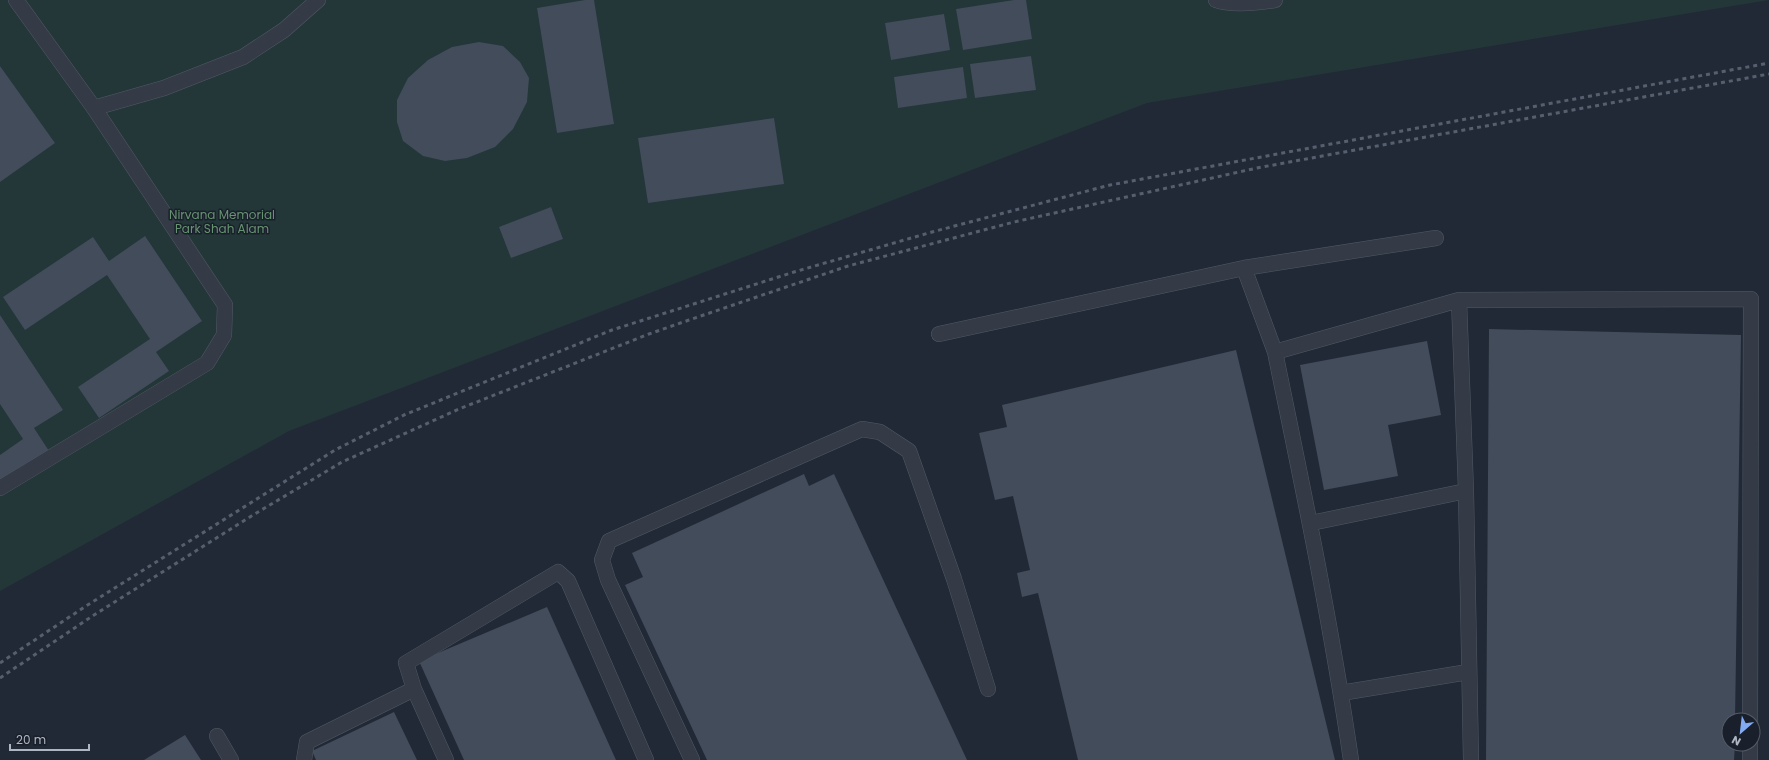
<svg xmlns="http://www.w3.org/2000/svg" width="1769" height="760" viewBox="0 0 1769 760" font-family="Poppins,sans-serif">
<rect width="100%" height="100%" fill="#212936"/>
<path fill="#233638" d="M0,0H1769L1147,103L289,431L0,591Z"/>
<path fill="#424c5b" d="M585,0H594L614,124L557,133L537,8Z
M1014,0H1026L1032,39L963,50L956,9Z
M944,14L950,50L891,60L885,23Z
M479,42L503,46L520,62L529,78L527,102L513,129L495,147L467,158L445,161L423,156L403,141L397,122V100L408,78L428,60L452,47Z
M1031,56L1036,90L975,98L970,64Z
M0,66L55,143L0,182Z
M963,67L967,98L898,108L894,77Z
M774,118L784,184L648,203L638,138Z
M551,207L563,239L511,258L499,227Z
M145,236L202,321L156,352L169,371L99,418L78,387L150,339L107,275L25,330L3,297L93,237L109,261Z
M0,315L63,410L34,428L49,451L0,483V455L23,439L0,404Z
M1489,329L1741,335L1735,720H1729V744H1735L1734,760H1486Z
M1427,341L1441,415L1388,425L1398,476L1324,490L1300,365Z
M1236,350L1335,760H1078L1038,593L1022,597L1017,573L1030,570L1013,496L995,500L979,433L1007,427L1002,405Z
M804,474L809,486L834,474L967,760H707L625,585L643,577L632,553Z
M547,607L616,760H464L419,661Z
M394,712L417,760H316L312,751Z
M185,735L201,760H144Z"/>
<g fill="none" stroke-linecap="round" stroke-linejoin="round">
<defs>
<path id="service" d="M1216,0C1233,6 1257,3 1275,0
M94,108L164,88L243,57L284,30L318,0
M1244,268L1275,352
M1459,300L1466,491L1471,760
M939,334L1244,268L1436,238
M0,488L207,363L224,335L225,305L94,108L16,0
M1311,523L1466,491
M1341,693L1468,672
M217,736L231,760
M304,760L307,742L414,689
M446,760L414,689L406,663L558,572L568,581L646,760
M692,760L608,580L602,560L609,541L862,429L880,432L909,451L954,579L988,689
M1351,760C1331,623 1303,488 1275,352L1459,300L1751,299L1750,720
M1750,760V744"/>
</defs>
<use href="#service" stroke="#515965" stroke-width="16"/>
<use href="#service" stroke="#343b47" stroke-width="15"/>
<path stroke="#565f6e" stroke-width="3" stroke-dasharray="4 4" stroke-linecap="butt" d="M0,663L86,606L335,450L404,415L612,330L794,272L932,232L1110,185L1769,63
M0,678L94,615L253,515L342,462L459,409L649,334L689,320L848,266L1014,222L1257,168L1769,74"/>
</g>
<g text-anchor="middle" dominant-baseline="central" stroke-width="3" stroke-linejoin="round" paint-order="stroke">
<g font-size="12" fill="#679372" stroke="#1a202b">
<text x="222" y="214">Nirvana Memorial<tspan x="222" dy="14">Park Shah Alam</tspan></text>
</g>
</g>
<g transform="translate(1741 732) rotate(208)"><circle r="19" fill="#1a202b" stroke="#555c68"/>
<path d="M0-3L7 15L0 10L-7 15Z" fill="#83abf4"/>
<text y="-6" font-size="11" font-weight="bold" text-anchor="middle" fill="#aeb6c4">N</text>
</g>
<path d="M10 744v6h79v-6" fill="none" stroke="#aeb6c4" stroke-width="2"/>
<text x="16" y="744" font-size="12" fill="#aeb6c4" stroke="#1a202b" stroke-width="3" paint-order="stroke">20 m</text>
</svg>
